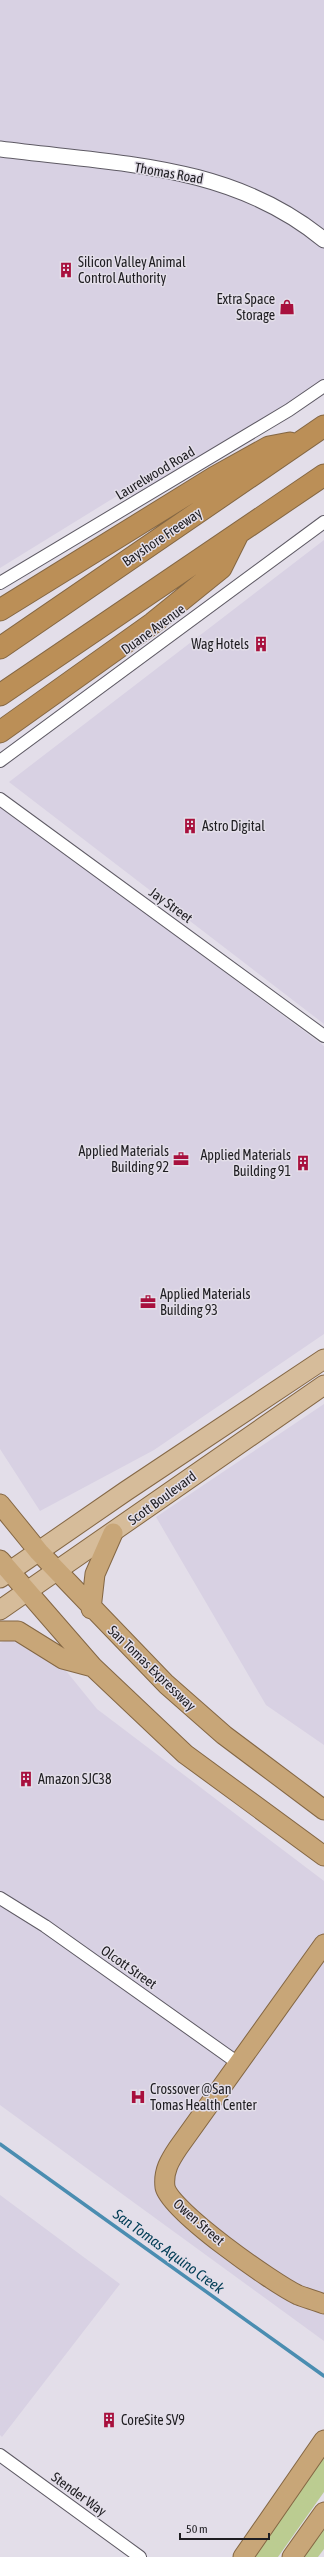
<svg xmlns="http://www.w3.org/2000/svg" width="324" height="2557" viewBox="0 0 324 2557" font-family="'Asap Condensed',sans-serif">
<rect width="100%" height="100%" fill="#e3dee9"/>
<path fill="#d8d1e3" d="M0,0H324V386L138,500L125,491L0,568Z
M324,540V1024L9,782Z
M0,805L324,1046V1334L154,1450L40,1511L0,1449Z
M324,1404V1745L266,1705L156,1517Z
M32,1629L97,1709L324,1881V2341L0,2105V1643Z
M0,2195L120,2284L2,2437L0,2435Z"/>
<path fill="#bbcc91" d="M324,2456V2492L278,2557H252Z
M324,2527V2549L318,2557H303Z"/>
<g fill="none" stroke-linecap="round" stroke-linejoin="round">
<path stroke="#4a8db1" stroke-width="3.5" d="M0,2144L324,2376"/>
<defs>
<path id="minor" d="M0,583L289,410L324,386
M0,761L324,522
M0,799L324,1036
M0,1898L45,1926L238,2063
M0,2455L140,2557"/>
<path id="tertiary" d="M0,149C115,164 231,163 324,240"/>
<path id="primary" d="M0,1578L126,1491L324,1359
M0,1610L324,1385"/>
<path id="trunk" d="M0,1504L39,1552L166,1684L224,1735L324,1810
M0,1560L93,1667L185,1754L324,1856
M91,1609L95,1574L113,1533
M0,1631H18L63,1659L93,1667
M324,1944L178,2148C170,2160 163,2171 165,2187C170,2211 273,2283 298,2295C306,2298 316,2301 324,2304
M243,2557L324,2440
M292,2557L324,2512"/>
<path id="motorway" d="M0,610L215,477L269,447L290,443
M0,648L324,426
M0,695L324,475
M0,732L153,623L221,568L238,534"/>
</defs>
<use href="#minor" stroke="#5e5a64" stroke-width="14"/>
<use href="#tertiary" stroke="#5e5a64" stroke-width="17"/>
<use href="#primary" stroke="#846744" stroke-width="21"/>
<use href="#trunk" stroke="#846744" stroke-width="21"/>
<use href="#motorway" stroke="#846744" stroke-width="23"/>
<use href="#minor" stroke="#fff" stroke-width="12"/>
<use href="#tertiary" stroke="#fff" stroke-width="15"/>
<use href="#primary" stroke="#d6bc9a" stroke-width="19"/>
<use href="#trunk" stroke="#c8a678" stroke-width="19"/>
<use href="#motorway" stroke="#bb8f57" stroke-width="21"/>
</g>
<defs>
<symbol id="building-bare" viewBox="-9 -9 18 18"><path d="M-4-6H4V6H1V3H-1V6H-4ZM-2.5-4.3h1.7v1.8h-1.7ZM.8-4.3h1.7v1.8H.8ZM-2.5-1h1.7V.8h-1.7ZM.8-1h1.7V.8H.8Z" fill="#a8103d" stroke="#e3dee9" stroke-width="2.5" paint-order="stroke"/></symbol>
<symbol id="shop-bare" viewBox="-9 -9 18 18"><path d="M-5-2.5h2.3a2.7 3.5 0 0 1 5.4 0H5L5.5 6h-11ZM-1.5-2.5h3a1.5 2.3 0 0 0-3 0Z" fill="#a8103d" stroke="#e3dee9" stroke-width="2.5" paint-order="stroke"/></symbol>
<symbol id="office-bare" viewBox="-9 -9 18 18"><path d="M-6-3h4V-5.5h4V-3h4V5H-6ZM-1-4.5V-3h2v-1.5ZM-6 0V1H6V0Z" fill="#a8103d" stroke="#e3dee9" stroke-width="2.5" paint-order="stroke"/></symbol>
<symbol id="hospital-bare" viewBox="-9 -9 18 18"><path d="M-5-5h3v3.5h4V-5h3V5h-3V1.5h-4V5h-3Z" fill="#a8103d" stroke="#e3dee9" stroke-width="2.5" paint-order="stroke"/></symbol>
</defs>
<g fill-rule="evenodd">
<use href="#building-bare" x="55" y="259" width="22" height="22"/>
<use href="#shop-bare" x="276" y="296" width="22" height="22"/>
<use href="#building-bare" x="250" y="633" width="22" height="22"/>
<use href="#building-bare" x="179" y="815" width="22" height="22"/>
<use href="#office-bare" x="170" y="1148" width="22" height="22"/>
<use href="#building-bare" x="292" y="1152" width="22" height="22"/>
<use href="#office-bare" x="137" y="1291" width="22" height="22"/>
<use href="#building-bare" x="15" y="1768" width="22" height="22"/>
<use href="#hospital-bare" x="127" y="2086" width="22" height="22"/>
<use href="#building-bare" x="98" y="2409" width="22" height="22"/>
</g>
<g text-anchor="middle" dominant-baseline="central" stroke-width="3" stroke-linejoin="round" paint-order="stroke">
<g font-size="14" fill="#1e1d21" stroke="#e3dee9">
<text transform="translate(169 173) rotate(10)">Thomas Road</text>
<text transform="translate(155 473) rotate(-31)">Laurelwood Road</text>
<text transform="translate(162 537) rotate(-34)">Bayshore Freeway</text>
<text transform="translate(153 629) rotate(-36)">Duane Avenue</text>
<text transform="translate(171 905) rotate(36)">Jay Street</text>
<text transform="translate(162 1498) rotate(-36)">Scott Boulevard</text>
<text transform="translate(152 1668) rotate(44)">San Tomas Expressway</text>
<text transform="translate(129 1967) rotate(35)">Olcott Street</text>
<text transform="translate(199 2222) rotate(41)">Owen Street</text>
<text transform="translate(79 2494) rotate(36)">Stender Way</text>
</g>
<g font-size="14" fill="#1e1d21" stroke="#e3dee9" text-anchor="start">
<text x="78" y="262">Silicon Valley Animal<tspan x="78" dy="16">Control Authority</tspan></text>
<text x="275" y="299" text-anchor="end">Extra Space<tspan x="275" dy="16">Storage</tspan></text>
<text x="249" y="644" text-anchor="end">Wag Hotels</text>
<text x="202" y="826">Astro Digital</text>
<text x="169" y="1151" text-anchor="end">Applied Materials<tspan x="169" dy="16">Building 92</tspan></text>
<text x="291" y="1155" text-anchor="end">Applied Materials<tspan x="291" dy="16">Building 91</tspan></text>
<text x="160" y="1294">Applied Materials<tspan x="160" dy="16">Building 93</tspan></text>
<text x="38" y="1779">Amazon SJC38</text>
<text x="150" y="2089">Crossover @San<tspan x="150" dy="16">Tomas Health Center</tspan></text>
<text x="121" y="2420">CoreSite SV9</text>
</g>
<g font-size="15" font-style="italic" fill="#003c55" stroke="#e3dee9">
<text transform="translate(169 2251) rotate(36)">San Tomas Aquino Creek</text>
</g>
</g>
<path d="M180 2533v6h89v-6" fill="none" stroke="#1e1d21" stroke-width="2"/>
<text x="186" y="2533" font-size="12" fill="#1e1d21" stroke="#e3dee9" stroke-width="3" paint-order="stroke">50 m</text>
</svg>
